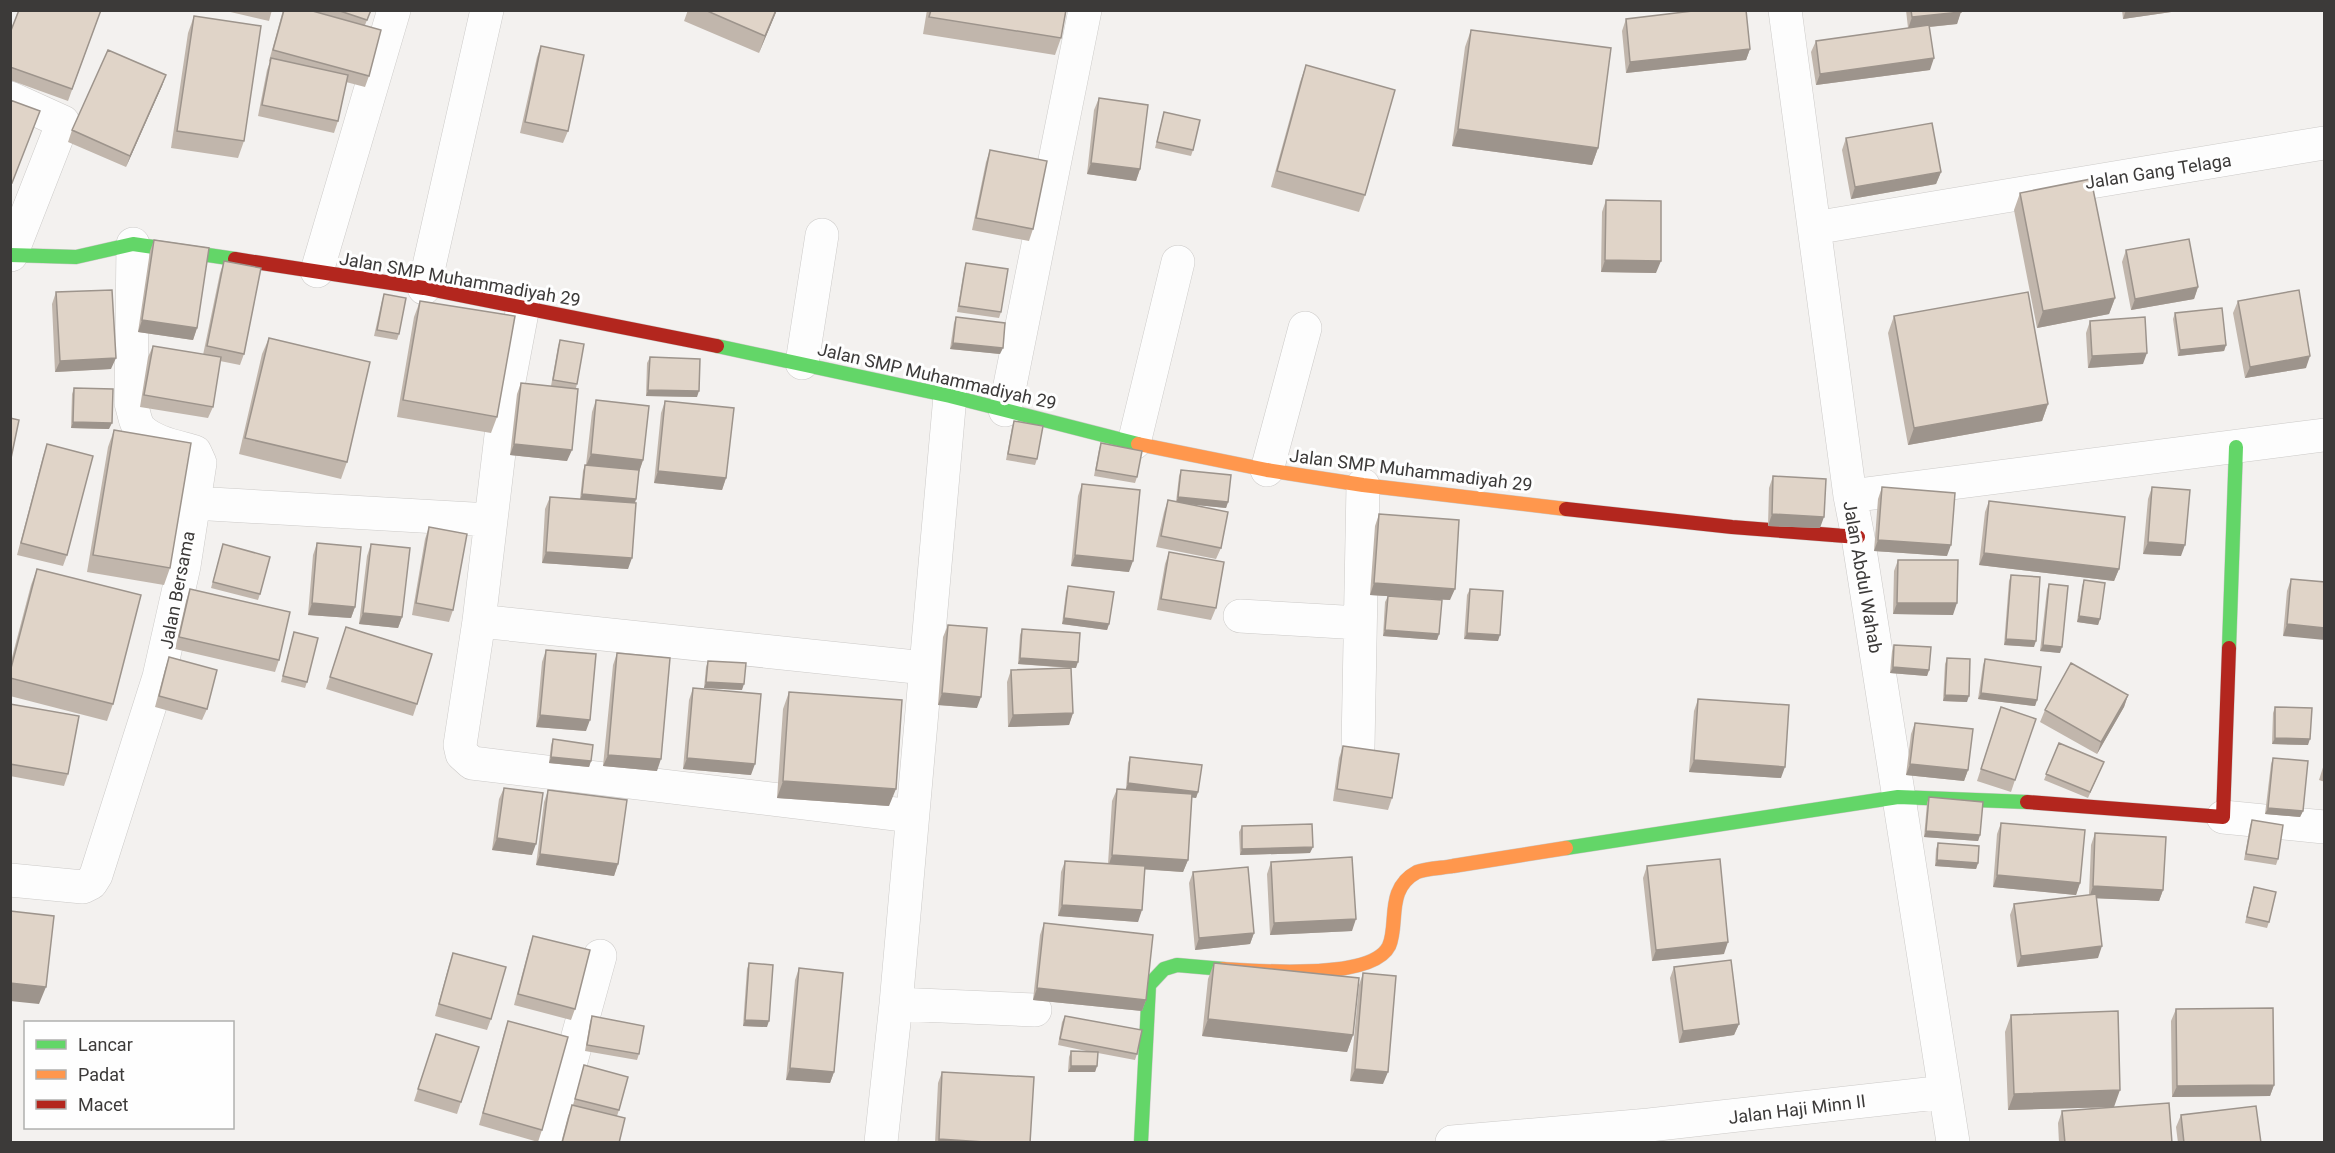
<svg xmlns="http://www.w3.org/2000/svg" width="2335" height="1153" viewBox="0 0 2335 1153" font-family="Roboto,sans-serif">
<rect width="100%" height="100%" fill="#f3f1ef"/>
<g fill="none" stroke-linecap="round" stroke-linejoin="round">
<defs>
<path id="street" d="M1785,10L1850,496L1858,537L1953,1142
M10,98L63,122L11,255
M1814,228L2324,143
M317,271L394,10
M424,288L487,10
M523,307L505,402L479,621L460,745L462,754L472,763L912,816
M802,363L822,235
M1005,410L1085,10
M1134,443L1178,262
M1267,470L1305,328
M1850,496L2324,435
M193,503L490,520
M1240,616L1360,623
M479,621L925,668
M1358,747L1363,485
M2223,817L2324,827
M10,880L83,887L91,883L96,875L159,677L184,566L200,463L195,452C179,447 154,443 141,430C135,424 134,412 131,403L133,244
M896,1004L1035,1010
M552,1142L554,1123L600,956
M881,1142L896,1004L950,396
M1452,1142L1649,1125L1945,1092"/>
<path id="fast" d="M10,255L76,257L133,244L235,259
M717,346L950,396L1138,444
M2229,648L2236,447
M1566,848L1898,797L2027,802
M1141,1142L1149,985L1164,969L1177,965L1223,969"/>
<path id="slow" d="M1138,444L1267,470L1363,485L1566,509
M1223,969C1256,971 1372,981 1389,946C1399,924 1385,889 1417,872C1427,868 1443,868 1453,866C1491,860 1528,854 1566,848"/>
<path id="jam" d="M235,259L424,288L717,346
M1566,509L1732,527L1858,537
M2027,802L2223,817L2229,648"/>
</defs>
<use href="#street" stroke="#cccac8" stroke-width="34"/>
<use href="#fast" stroke="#cccac8" stroke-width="15"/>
<use href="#slow" stroke="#cccac8" stroke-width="15"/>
<use href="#jam" stroke="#cccac8" stroke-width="15"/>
<use href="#street" stroke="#fdfdfd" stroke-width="33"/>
<use href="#fast" stroke="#63d668" stroke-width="14"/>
<use href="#slow" stroke="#ff974d" stroke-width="14"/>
<use href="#jam" stroke="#b3261e" stroke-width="14"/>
</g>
<path fill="#c1b6ac" d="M101,10L68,101L10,80V33Z
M222,10H272L269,21Z
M283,10H371L365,25L369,76L365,87L346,82L338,121L334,133L258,116L267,70L270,62L269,61Z
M688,10H777L759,53L684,21Z
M927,10H1066L1061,38L1055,55L923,34Z
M1906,10H1961L1957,24L1930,27V70L1816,85L1811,52L1816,41L1908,28Z
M2122,10H2185L2123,19Z
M194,16L244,141L238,158L171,148L188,33Z
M1626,19L1750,49L1746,60L1626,73L1622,31Z
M1471,30L1598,148L1592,165L1452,146L1465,47Z
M541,46L568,131L563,143L520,133L537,57Z
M1306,65L1365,195L1359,212L1271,187L1300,82Z
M166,75L162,86L126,167L68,142L72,130Z
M1099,98L1140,169L1136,181L1087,174L1094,110Z
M1164,112L1193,150L1191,156L1155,148Z
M1846,138L1941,172L1936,184L1851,199L1842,150Z
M990,150L1033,229L1029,241L972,230L986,162Z
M2020,193L2115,298L2109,314L2037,328L2014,210Z
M1606,200L1656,273L1601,272L1602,212Z
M154,240L197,328L193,340L138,332L150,251Z
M2126,250L2198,287L2194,299L2131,310L2122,262Z
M224,261L244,354L240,365L220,361L213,407L208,418L140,407L148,357L153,346L203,355L220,273Z
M966,263L1001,312L999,318L957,312L964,269Z
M56,292L111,369L55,372L52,304Z
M384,294L399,334L397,340L374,336L382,300Z
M420,301L497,417L491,433L397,417L414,317Z
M2238,301L2306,368L2245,378L2233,313Z
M2175,313L2226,345L2224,351L2178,356L2173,319Z
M1894,316L2048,404L2042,421L1908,445L1888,333Z
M956,317L1000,354L950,349L954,323Z
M2090,321L2143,364L2088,368L2086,333Z
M269,338L347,462L341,479L239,454L262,354Z
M560,340L577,384L576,388L567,461L510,455L517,394L521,383L551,386L558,346Z
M650,357L697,397L646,396L647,363Z
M74,388L109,429L71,428L72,394Z
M596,400L643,460L639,472L636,499L635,503L628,569L542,563L545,509L550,497L580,499L583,471L585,465H586L592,412Z
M665,401L726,478L722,490L654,483L661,413Z
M1014,421L1037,459L1035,465L1006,460L1012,427Z
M114,430L170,568L164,585L87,572L108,447Z
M1101,443L1137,477L1135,483L1094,476L1099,449Z
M47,444L67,555L63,566L17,555L43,456Z
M1181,470L1228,502L1226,508L1189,504L1221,548L1216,559L1156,547L1164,512L1168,500L1176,502L1179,476Z
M1773,476L1820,528L1768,526L1769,488Z
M1082,484L1129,572L1071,566L1078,496Z
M1882,487L1947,556L1874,551L1878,499Z
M2152,487L2181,556L2143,554L2148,499Z
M1989,501L2119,569L2114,581L1979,565L1985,512Z
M1379,514L1450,600L1370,595L1375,526Z
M429,527L453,610L449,622L412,615L425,539Z
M317,543L355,607L351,618L308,615L313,555Z
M223,544L260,594L258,600L211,588Z
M371,544L402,617L398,628L359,624L367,556Z
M1169,552L1216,608L1211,620L1157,610L1165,564Z
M1898,560L1953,615L1893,614L1894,571Z
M37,569L113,704L107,721L10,696V665L31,585Z
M2011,575L2034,647L2004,645L2009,581Z
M2291,579L2325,582L2283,636L2287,591Z
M2084,580L2100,619L2098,625L2077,622L2082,586Z
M2049,584L2060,653L2040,651L2047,590Z
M1068,586L1109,624L1107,630L1062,624L1066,592Z
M190,589L279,660L275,672L175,649L186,601Z
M1470,589L1498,641L1464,639L1467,595Z
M1388,596L1439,634L1437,640L1383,636L1385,602Z
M948,625L977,708L938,705L943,637Z
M346,627L417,704L413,716L326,689Z
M1022,629L1076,668H1071L1073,713L1069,725L1008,727L1007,682L1011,670L1069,668L1018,664L1020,635Z
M294,632L307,682L305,688L281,682Z
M1894,645L1929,670L1927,676L1890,673L1892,651Z
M546,650L586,731L536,727L542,662Z
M617,653L657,771L603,766L613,665Z
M169,657L207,709L202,720L155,707L165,669Z
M1947,658L1967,702L1943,701L1945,664Z
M1985,659L2037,700L2035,706L1978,699L1983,665Z
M708,661L742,690L704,688L706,667Z
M693,688L751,775L683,769L689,700Z
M789,692L889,806L777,798L783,709Z
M2128,695L2124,707L2097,754L2040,722L2045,710Z
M1698,699L1781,778L1689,772L1694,711Z
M10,704L68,774L64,786L10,776Z
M2275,707L2308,745L2272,744L2273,713Z
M1997,719L2015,780L2011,792L1977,781Z
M1915,723L1968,770L1964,781L1906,775L1911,734Z
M553,739L591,761L589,767L549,763L551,745Z
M2059,743L2104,762L2088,798L2044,780Z
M1343,746L1392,798L1388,810L1333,801L1339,758Z
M1130,757L1198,792L1196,798L1192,797L1188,860L1183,872L1145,869L1138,922L1058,916L1061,872L1065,861L1108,864L1112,801L1117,789L1136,790L1126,789L1128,763Z
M2273,758L2303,811L2300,817L2265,814L2271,764Z
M2325,761V782L2319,780Z
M504,788L532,855L492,850L499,799Z
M548,790L618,864L614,876L536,865L544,802Z
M1929,797L1980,835L1978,841L1924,837L1927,803Z
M2252,820L2278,859L2276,865L2244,860L2250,826Z
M2001,823L2080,883L2076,895L1993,887L1997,834Z
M1242,826L1310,853L1240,855L1239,832Z
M2095,833L2163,890L2159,901L2096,898L2098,958L2017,967L2010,915L2014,904L2089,895L2091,845Z
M1938,843L1978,863L1976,869L1935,866L1936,849Z
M1271,862L1352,931L1270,935L1267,874Z
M1647,866L1724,954L1652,961L1643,878Z
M1193,872L1254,933L1250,944L1195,950L1189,883Z
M2254,887L2269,922L2267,928L2245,923L2252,893Z
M1044,923L1146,1000L1142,1011L1033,1000L1040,935Z
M533,936L575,1009L571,1020L514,1005L529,948Z
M453,953L491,1019L487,1030L435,1016L449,965Z
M749,963L767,1027L743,1026L747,969Z
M1214,963L1353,1035L1347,1052L1202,1036L1208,979Z
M1674,967L1739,1024L1734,1035L1679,1043L1670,978Z
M799,968L834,1072L830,1083L786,1080L795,980Z
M1363,973L1383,1084L1350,1081L1359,985Z
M2176,1009L2274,1085L2270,1096L2172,1097L2171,1021Z
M2011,1015L2114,1107L2008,1110L2005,1032Z
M592,1016L639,1054L637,1060L585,1051L590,1022Z
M1065,1016L1137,1054L1135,1060L1098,1053L1097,1066L1095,1072H1068L1069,1057L1071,1051L1091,1052L1058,1045L1062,1022Z
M508,1021L542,1130L538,1142L479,1125L504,1033Z
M436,1034L461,1102L457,1114L414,1101Z
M584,1065L619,1110L617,1116L619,1143H561L568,1116L573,1105Z
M942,1072L1030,1143H935L938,1083Z
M2062,1111L2172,1143H2059L2058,1123Z
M2181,1115L2261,1143H2178L2176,1127Z"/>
<path fill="#9d948c" d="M776,10H777L759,53L765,36Z
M1649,10H1673V12Z
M2126,10H2185L2123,19Z
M1961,12L1957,24L1908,29L1912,17Z
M1750,49L1746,60L1626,73L1630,62Z
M1934,58L1930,70L1816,85L1820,74Z
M166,75L162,86L126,167L130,156Z
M1458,129L1598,148L1592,165L1452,146Z
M1091,163L1140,169L1136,181L1087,174Z
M1941,172L1936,184L1851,199L1855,187Z
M1605,260L1661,261L1656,273L1601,272Z
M2198,287L2194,299L2131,310L2135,299Z
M2115,298L2109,314L2037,328L2043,311Z
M142,320L197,328L193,340L138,332Z
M953,343L1003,348L1000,354L950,349Z
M2226,345L2224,351L2178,356L2180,350Z
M2147,353L2143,364L2088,368L2092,356Z
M2310,356L2306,368L2245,378L2250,367Z
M116,358L111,369L55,372L60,361Z
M648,390L699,391L697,397L646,396Z
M2048,404L2042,421L1908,445L1914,428Z
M73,422L112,423L109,429L71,428Z
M514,444L572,450L567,461L510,455Z
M591,454L643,460L639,472L586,466Z
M658,471L726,478L722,490L654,483Z
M582,494L636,499L634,505L580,500Z
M1178,497L1228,502L1226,508L1176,503Z
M1772,514L1824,517L1820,528L1768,526Z
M1878,540L1951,545L1947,556L1874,551Z
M2148,542L2185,545L2181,556L2143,554Z
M546,552L632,558L628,569L542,563Z
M1984,553L2119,569L2114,581L1979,565Z
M1075,555L1133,561L1129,572L1071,566Z
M1374,583L1455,589L1450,600L1370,595Z
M312,603L355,607L351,618L308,615Z
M1897,603H1957L1953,615L1893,614Z
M363,613L402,617L398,628L359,624Z
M2079,616L2100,619L2098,625L2077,622Z
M1064,618L1109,624L1107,630L1062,624Z
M2287,624L2325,628V640L2283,636Z
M1385,630L1439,634L1437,640L1383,636Z
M1467,633L1500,635L1498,641L1464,639Z
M2006,639L2036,641L2034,647L2004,645Z
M2043,645L2062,647L2060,653L2040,651Z
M1020,658L1078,662L1076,668L1018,664Z
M1893,667L1929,670L1927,676L1890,673Z
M706,682L744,684L742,690L704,688Z
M942,693L981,697L977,708L938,705Z
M1981,693L2037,700L2035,706L1978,699Z
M1945,695L1969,696L1967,702L1943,701Z
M2128,695L2124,707L2097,754L2101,742Z
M1073,713L1069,725L1008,727L1013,715Z
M540,715L590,720L586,731L536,727Z
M2275,738L2310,739L2308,745L2272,744Z
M608,755L661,759L657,771L603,766Z
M551,757L591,761L589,767L549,763Z
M687,758L755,764L751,775L683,769Z
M1694,760L1785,767L1781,778L1689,772Z
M1910,764L1968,770L1964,781L1906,775Z
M783,781L896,789L889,806L777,798Z
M1128,783L1198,792L1196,798L1126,789Z
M2268,808L2303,811L2300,817L2265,814Z
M1926,831L1980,835L1978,841L1924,837Z
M497,838L536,844L532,855L492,850Z
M1313,847L1310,853L1240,855L1242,849Z
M540,854L618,864L614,876L536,865Z
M1112,855L1188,860L1183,872L1108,867Z
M1937,860L1978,863L1976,869L1935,866Z
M1997,875L2080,883L2076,895L1993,887Z
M2093,886L2163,890L2159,901L2089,898Z
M1062,905L1142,910L1138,922L1058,916Z
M1356,919L1352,931L1270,935L1274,923Z
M1254,933L1250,944L1195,950L1199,938Z
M1728,942L1724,954L1652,961L1656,950Z
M2102,946L2098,958L2017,967L2021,956Z
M10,983L46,987L39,1004L10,1001Z
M1037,988L1146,1000L1142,1011L1033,1000Z
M1208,1019L1353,1035L1347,1052L1202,1036Z
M745,1020L769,1021L767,1027L743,1026Z
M1739,1024L1734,1035L1679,1043L1683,1031Z
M1071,1066H1097L1095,1072H1068Z
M790,1068L834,1072L830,1083L786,1080Z
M1355,1069L1388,1072L1383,1084L1350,1081Z
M2274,1085L2270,1096L2172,1097L2177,1086Z
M2120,1090L2114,1107L2008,1110L2014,1094Z
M939,1139L1000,1143H937Z"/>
<path fill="#e0d4c8" stroke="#9d948c" stroke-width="1.5" d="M19,10H101L72,89L10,67V33Z
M284,10H309L381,30L369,76L273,50Z
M337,10H371L367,20Z
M705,10H776L765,36Z
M931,10H1066L1061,38L929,17Z
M1701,10H1746L1750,49L1630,62L1626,19Z
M1911,10H1961V12L1912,17Z
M194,16L261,26L244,141L177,131Z
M1929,25L1934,58L1820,74L1816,41Z
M1471,30L1611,48L1598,148L1458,129Z
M541,46L584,55L568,131L525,122Z
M108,50L166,75L130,156L72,130Z
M271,58L348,75L338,121L262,105Z
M1306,65L1395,90L1365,195L1277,171Z
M1099,98L1148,105L1140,169L1091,163Z
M10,100L40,111L12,183L10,182Z
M1164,112L1200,120L1193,150L1157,142Z
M1932,123L1941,172L1855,187L1846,138Z
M990,150L1047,161L1033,229L976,218Z
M2091,179L2115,298L2043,311L2020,193Z
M1606,200L1661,201V261L1605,260Z
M2189,239L2198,287L2135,299L2126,250Z
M154,240L209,248L197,328L142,320Z
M224,261L261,268L244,354L207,346Z
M966,263L1008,269L1001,312L959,306Z
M112,290L116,358L60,361L56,292Z
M2299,290L2310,356L2250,367L2238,301Z
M2028,292L2048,404L1914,428L1894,316Z
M384,294L406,298L399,334L377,330Z
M420,301L515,316L497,417L403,400Z
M2222,308L2226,345L2180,350L2175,313Z
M956,317L1005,323L1003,348L953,343Z
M2145,317L2147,353L2092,356L2090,321Z
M269,338L370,362L347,462L245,438Z
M560,340L584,344L577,384L553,380Z
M153,346L221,357L213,407L144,395Z
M650,357L700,359L699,391L648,390Z
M521,383L578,389L572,450L514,444Z
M74,388L113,389L112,423L73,422Z
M596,400L649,406L643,460L591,454Z
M665,401L734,408L726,478L658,471Z
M10,418L19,420L10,463Z
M1014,421L1043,426L1037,459L1008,454Z
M114,430L191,443L170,568L93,555Z
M1101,443L1142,451L1137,477L1096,470Z
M47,444L93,456L67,555L21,543Z
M585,465L639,470L636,499L582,494Z
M1181,470L1231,475L1228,502L1178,497Z
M1773,476L1826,479L1824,517L1772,514Z
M1082,484L1140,490L1133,561L1075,555Z
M1882,487L1955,493L1951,545L1878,540Z
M2152,487L2190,490L2185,545L2148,542Z
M550,497L636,503L632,558L546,552Z
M1168,500L1228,512L1221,548L1161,536Z
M1989,501L2125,517L2119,569L1984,553Z
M1379,514L1459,520L1455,589L1374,583Z
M429,527L467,534L453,610L416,603Z
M317,543L361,547L355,607L312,603Z
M223,544L270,557L260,594L213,582Z
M371,544L410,548L402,617L363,613Z
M1169,552L1224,562L1216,608L1161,599Z
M1898,560H1958L1957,603H1897Z
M37,569L141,595L113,704L10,678V672Z
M2011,575L2040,577L2036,641L2006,639Z
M2291,579L2325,582V628L2287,624Z
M2084,580L2105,583L2100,619L2079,616Z
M2049,584L2068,586L2062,647L2043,645Z
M1068,586L1114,592L1109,624L1064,618Z
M190,589L290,612L279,660L179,637Z
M1470,589L1503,591L1500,635L1467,633Z
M1388,596L1442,600L1439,634L1385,630Z
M948,625L987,628L981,697L942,693Z
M346,627L432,654L417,704L330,677Z
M1022,629L1080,633L1078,662L1020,658Z
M294,632L318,638L307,682L283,676Z
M1894,645L1931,647L1929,670L1893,667Z
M546,650L596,654L590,720L540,715Z
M617,653L670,658L661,759L608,755Z
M169,657L217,670L207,709L159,696Z
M1947,658L1970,659L1969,696L1945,695Z
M1985,659L2041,667L2037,700L1981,693Z
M708,661L746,663L744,684L706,682Z
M2071,663L2128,695L2101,742L2045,710Z
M1071,668L1073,713L1013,715L1011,670Z
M693,688L761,694L755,764L687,758Z
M789,692L902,700L896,789L783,781Z
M1698,699L1789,705L1785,767L1694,760Z
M10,704L79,716L68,774L10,764Z
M2001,707L2036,719L2015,780L1981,769Z
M2275,707L2312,708L2310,739L2275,738Z
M1915,723L1973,729L1968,770L1910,764Z
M553,739L593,745L591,761L551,757Z
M2059,743L2104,762L2090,792L2046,774Z
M1343,746L1399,754L1392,798L1337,789Z
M1130,757L1202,765L1198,792L1128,783Z
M2273,758L2308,761L2303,811L2268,808Z
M504,788L543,793L536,844L497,838Z
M1117,789L1192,794L1188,860L1112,855Z
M548,790L627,800L618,864L540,854Z
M1929,797L1983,802L1980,835L1926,831Z
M2252,820L2283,825L2278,859L2246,854Z
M2001,823L2085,830L2080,883L1997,875Z
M1312,824L1313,847L1242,849V826Z
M2095,833L2166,837L2163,890L2093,886Z
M1938,843L1979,846L1978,863L1937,860Z
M1352,857L1356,919L1274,923L1271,862Z
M1720,859L1728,942L1656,950L1647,866Z
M1065,861L1145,866L1142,910L1062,905Z
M1248,867L1254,933L1199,938L1193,872Z
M2254,887L2276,892L2269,922L2247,917Z
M2096,894L2102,946L2021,956L2014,904Z
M10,911L54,916L46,987L10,983Z
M1044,923L1153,935L1146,1000L1037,988Z
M533,936L590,950L575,1009L518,994Z
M453,953L506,967L491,1019L439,1004Z
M1731,960L1739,1024L1683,1031L1674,967Z
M749,963L773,965L769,1021L745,1020Z
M1214,963L1359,978L1353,1035L1208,1019Z
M799,968L843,973L834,1072L790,1068Z
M1363,973L1396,976L1388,1072L1355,1069Z
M2273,1008L2274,1085L2177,1086L2176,1009Z
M2118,1011L2120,1090L2014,1094L2011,1015Z
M592,1016L644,1026L639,1054L587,1045Z
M1065,1016L1142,1030L1137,1054L1060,1039Z
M508,1021L568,1037L542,1130L483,1113Z
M436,1034L479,1047L461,1102L418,1089Z
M1071,1051L1098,1052L1097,1066H1071Z
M584,1065L628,1077L619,1110L575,1099Z
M942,1072L1034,1077L1030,1143H1000L939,1139Z
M2169,1103L2172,1143H2065L2062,1111Z
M572,1105L625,1118L619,1143H562Z
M2256,1106L2261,1143H2184L2181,1115Z"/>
<g text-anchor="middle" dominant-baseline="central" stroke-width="6" stroke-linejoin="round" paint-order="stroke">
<g font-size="18" fill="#3c3a39" stroke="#fefefe">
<text transform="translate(2158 171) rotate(-9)">Jalan Gang Telaga</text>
<text transform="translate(460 279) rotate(10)">Jalan SMP Muhammadiyah 29</text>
<text transform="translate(937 376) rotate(13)">Jalan SMP Muhammadiyah 29</text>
<text transform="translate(1411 470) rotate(7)">Jalan SMP Muhammadiyah 29</text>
<text transform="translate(1863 577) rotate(80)">Jalan Abdul Wahab</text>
<text transform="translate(177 590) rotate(-79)">Jalan Bersama</text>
<text transform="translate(1797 1109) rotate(-7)">Jalan Haji Minn II</text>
</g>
</g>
<rect width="2335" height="1153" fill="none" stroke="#3c3a39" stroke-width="24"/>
<rect x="24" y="1021" width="210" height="108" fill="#fefefe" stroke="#b0b0af" stroke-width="1.5"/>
<rect x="36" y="1040" width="30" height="9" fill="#63d668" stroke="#b0b0af" stroke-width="1.5"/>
<text x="78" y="1051" font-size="18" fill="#3c3a39">Lancar</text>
<rect x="36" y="1070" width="30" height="9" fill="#ff974d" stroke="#b0b0af" stroke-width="1.5"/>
<text x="78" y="1081" font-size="18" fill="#3c3a39">Padat</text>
<rect x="36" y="1100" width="30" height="9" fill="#b3261e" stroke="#b0b0af" stroke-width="1.5"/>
<text x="78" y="1111" font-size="18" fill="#3c3a39">Macet</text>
</svg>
